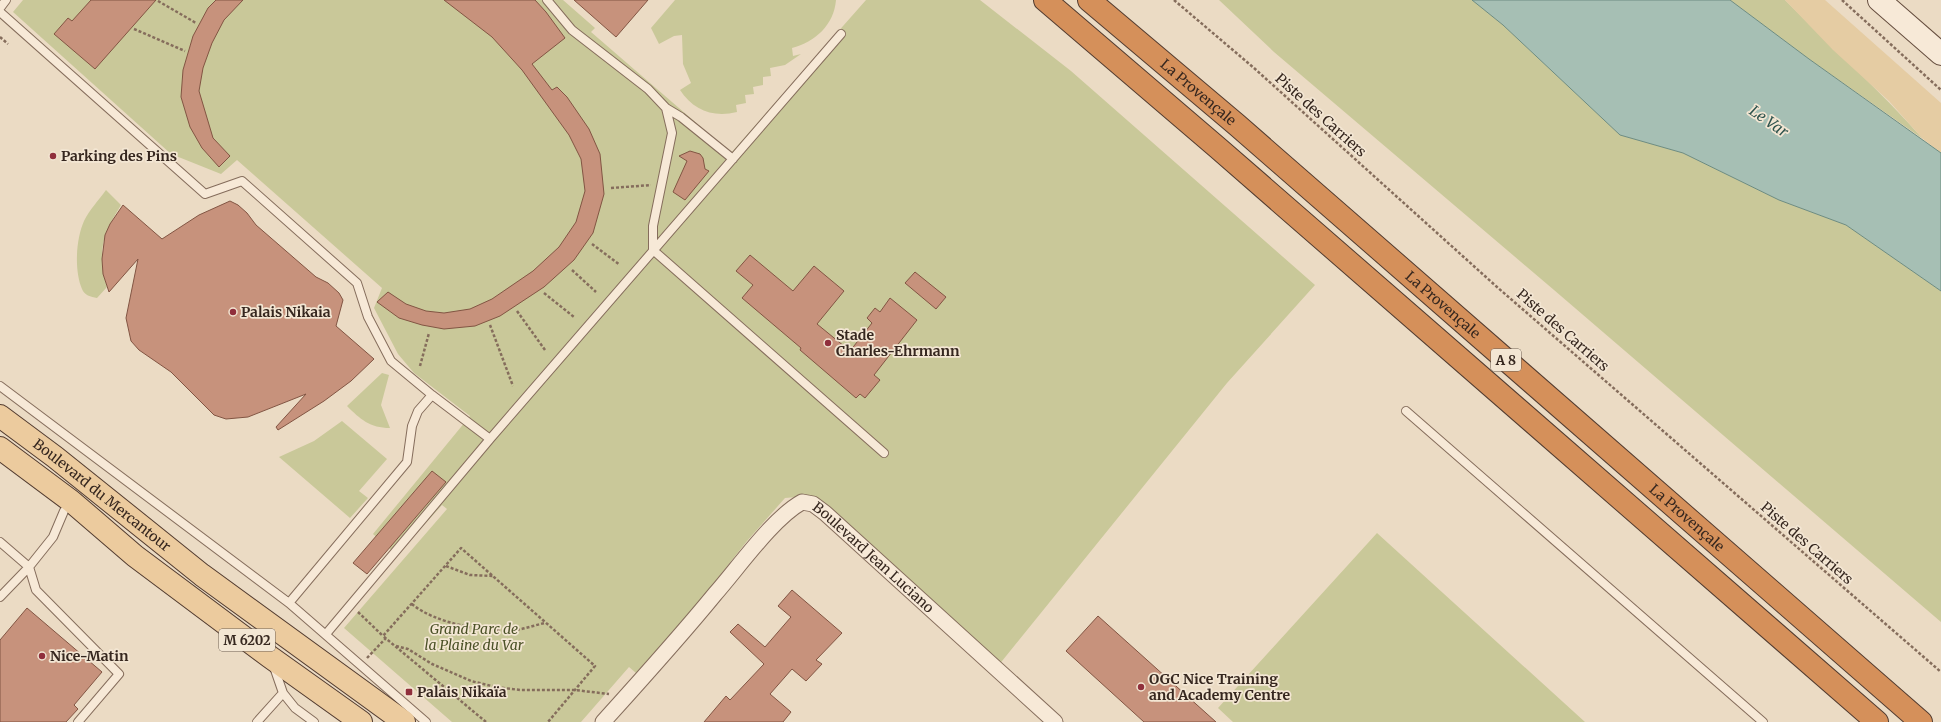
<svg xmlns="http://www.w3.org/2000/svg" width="1941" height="722" viewBox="0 0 1941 722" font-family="Merriweather,serif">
<rect width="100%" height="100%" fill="#ebdbc4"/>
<path fill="#c9c899" d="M23,0H563L595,28L591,32L731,153L866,0H980L1071,71L1315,285L1227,383L998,666L820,499L808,496L785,498L747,541L690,613L636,673L629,667L581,722H452L344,628L447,509L442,505L397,555L373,534L470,416L414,373L398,354L374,308L382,288L237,160L221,174L171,154L13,12Z
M675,0H836C834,25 815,42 792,48L793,56L801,54L785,65L770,68L771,76L763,77V85L753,87L754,94L745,95L746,103L736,105L737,112C713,118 693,110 680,90L691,83L683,64L682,35L674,36L659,44L651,28Z
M1219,0H1472L1503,25L1620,135L1683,153L1779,200L1846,225L1941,291V622L1554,290L1274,52Z
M1730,0H1785C1831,47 1880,90 1923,139L1809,59Z
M106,190L121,205C102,236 97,250 107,287L97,298C91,297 84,295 82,289C74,270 76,239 84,221C89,210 99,200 106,190Z
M382,373L389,375L381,405L390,428C370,428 360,419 347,406Z
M342,421L387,459L359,491L368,498L350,518L279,457L314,441Z
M1377,533L1585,722H1233L1218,708Z"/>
<path fill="#e5cca3" d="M1785,0H1825L1941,103V153L1923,139L1889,101L1833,50Z"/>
<path fill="#a6bfb4" stroke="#6d8c81" d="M1472,0H1730L1809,59L1941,153V291L1846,225L1779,200L1683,153L1620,135L1503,25Z"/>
<path fill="#c7927c" stroke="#825543" d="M91,0H156L95,69L54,34L68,18L72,21Z
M216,0H243L224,20L212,43L203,68L199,91L213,138L230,156L219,167L202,148L190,127L181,97L183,70L193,36L208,8Z
M444,0H535L546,12L565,38L532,64L552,90L557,87L567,97L589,129L600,154L604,194L593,233L574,260L544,287L500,316L475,326L444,329L422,325L399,318L377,302L388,292L406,304L426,311L444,313L470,309L492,299L533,271L559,247L576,222L585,191L581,159L569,135L522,70L492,37Z
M574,0H648L616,37Z
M690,151L700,154L703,158L705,169L709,171L685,200L673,192L687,161L679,156Z
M230,201L238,205L247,213L256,225L316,277L328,283L339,293L343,300L336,326L374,359L351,381L324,401L278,430L276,427L306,394L248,417L226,419L214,415L171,372L139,350L131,341L126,318L138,259L109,292L103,274L102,259L105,235L110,224L123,205L162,239L199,215Z
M750,255L793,291L814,266L844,291L817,324L850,351L872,323L867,318L875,308L880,312L890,298L917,320L874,375L880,380L865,398L860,394L856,398L800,350L801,348L742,298L753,285L736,271Z
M915,272L946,297L936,309L905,283Z
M432,471L446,482L367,574L353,563Z
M792,590L842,633L816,660L822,664L806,681L792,669L770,694L791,712L783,722H704L726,696L730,700L764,664L730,632L738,624L765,647L791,617L778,606Z
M27,608L102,672L74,705L78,709L66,722H0V640Z
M1098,616L1216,722H1144L1066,651Z"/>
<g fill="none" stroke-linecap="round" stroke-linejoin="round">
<defs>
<path id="lane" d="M547,0L572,30L648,89L666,108L672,133L653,226V250L884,453
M0,8L6,0
M0,12L205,194L242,181L357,283L368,317L391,361L432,395L418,411L412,426L407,462L289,603
M666,108L681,117L733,159
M0,386L289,603L426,722
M1406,411L1763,722
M490,439L841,34
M0,542L29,567L53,537L64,511
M0,597L29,567L36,590L119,674L78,722
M326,634L490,439L432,395
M274,667L283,693L295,708L314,722
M257,722L283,693"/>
<g id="street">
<path id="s1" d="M603,722C641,680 679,638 715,594C738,568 773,518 802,502L813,504L825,513L1055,722"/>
</g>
<path id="secondary" d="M1879,0L1941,54"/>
<g id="primary">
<path id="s2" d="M0,416L55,457L202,575L404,722"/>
<path d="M0,448L71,501L135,556L270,657L361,722"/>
</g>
<g id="highway">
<path d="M1045,0L1218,148L1877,722"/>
<path id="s3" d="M1089,0L1237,125L1921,722"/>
</g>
</defs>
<use href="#lane" stroke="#856d5c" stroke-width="10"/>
<use href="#street" stroke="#856d5c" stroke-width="17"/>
<use href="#secondary" stroke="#664e3f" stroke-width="24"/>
<use href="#primary" stroke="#533c30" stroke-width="24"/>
<use href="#highway" stroke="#533c30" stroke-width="24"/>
<path stroke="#856d5c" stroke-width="2.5" stroke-dasharray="3 2" stroke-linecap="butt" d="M1174,0L1254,68L1497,287L1941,672
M1842,0L1941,90
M158,1L196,23
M134,29L185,51
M0,37L8,44
M611,188L651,185
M592,244L620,265
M572,270L596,292
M544,293L574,317
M517,311L545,350
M490,325L513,386
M420,366L429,333
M446,566L470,575L493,576
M412,604C434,623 486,633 515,630C525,629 535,625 545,623
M358,612L383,636
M396,646L408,649L432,664L471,681L496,687L520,690H575L609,694
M367,658L386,638
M486,722L383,636L461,548L595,666L548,722"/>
<use href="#lane" stroke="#f7e9d7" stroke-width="8"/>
<use href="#street" stroke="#f7e9d7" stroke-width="15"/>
<use href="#secondary" stroke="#f7e9d7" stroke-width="22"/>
<use href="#primary" stroke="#eccb9e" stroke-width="22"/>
<use href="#highway" stroke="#d5905a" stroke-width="22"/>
</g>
<g fill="#902f3c" stroke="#f3e6d3" stroke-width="1.5">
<circle cx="53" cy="156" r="4"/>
<circle cx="233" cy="312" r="4"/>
<circle cx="828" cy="343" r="4"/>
<circle cx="42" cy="656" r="4"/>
<circle cx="1141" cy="687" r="4"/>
<rect x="405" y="688" width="8" height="8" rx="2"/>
</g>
<g text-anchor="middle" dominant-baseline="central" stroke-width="3.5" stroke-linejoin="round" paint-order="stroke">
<g fill="#f3e6d3" stroke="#6f6055" stroke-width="1">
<rect x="1491" y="349" width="30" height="22" rx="3"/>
<rect x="219" y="629" width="56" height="22" rx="3"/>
</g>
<g font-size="13" font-weight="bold" fill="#36271f">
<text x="1506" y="360">A 8</text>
<text x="247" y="640">M 6202</text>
</g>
<g font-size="14" fill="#36271f" stroke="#f3e6d3">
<text stroke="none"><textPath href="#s3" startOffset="143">La Provençale</textPath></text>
<text transform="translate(1321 115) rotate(42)">Piste des Carriers</text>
<text stroke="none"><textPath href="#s3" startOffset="467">La Provençale</textPath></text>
<text transform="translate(1563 330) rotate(41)">Piste des Carriers</text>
<text stroke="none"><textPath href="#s2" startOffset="129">Boulevard du Mercantour</textPath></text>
<text stroke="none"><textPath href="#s3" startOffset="791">La Provençale</textPath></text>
<text transform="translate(1807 543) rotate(41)">Piste des Carriers</text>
<text stroke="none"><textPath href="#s1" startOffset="389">Boulevard Jean Luciano</textPath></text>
</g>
<g font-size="14" font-weight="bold" fill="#36271f" stroke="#f3e6d3" text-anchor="start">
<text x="61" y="156">Parking des Pins</text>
<text x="241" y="312">Palais Nikaia</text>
<text x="836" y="335">Stade<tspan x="836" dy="16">Charles-Ehrmann</tspan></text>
<text x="50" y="656">Nice-Matin</text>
<text x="1149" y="679">OGC Nice Training<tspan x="1149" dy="16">and Academy Centre</tspan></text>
<text x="417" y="692">Palais Nikaïa</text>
</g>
<g font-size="14" font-style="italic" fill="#4b5127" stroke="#f3e6d3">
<text x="474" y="629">Grand Parc de<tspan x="474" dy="16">la Plaine du Var</tspan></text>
</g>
<g font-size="15" font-style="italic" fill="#2f544e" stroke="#f3e6d3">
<text transform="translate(1769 121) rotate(35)">Le Var</text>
</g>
</g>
</svg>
